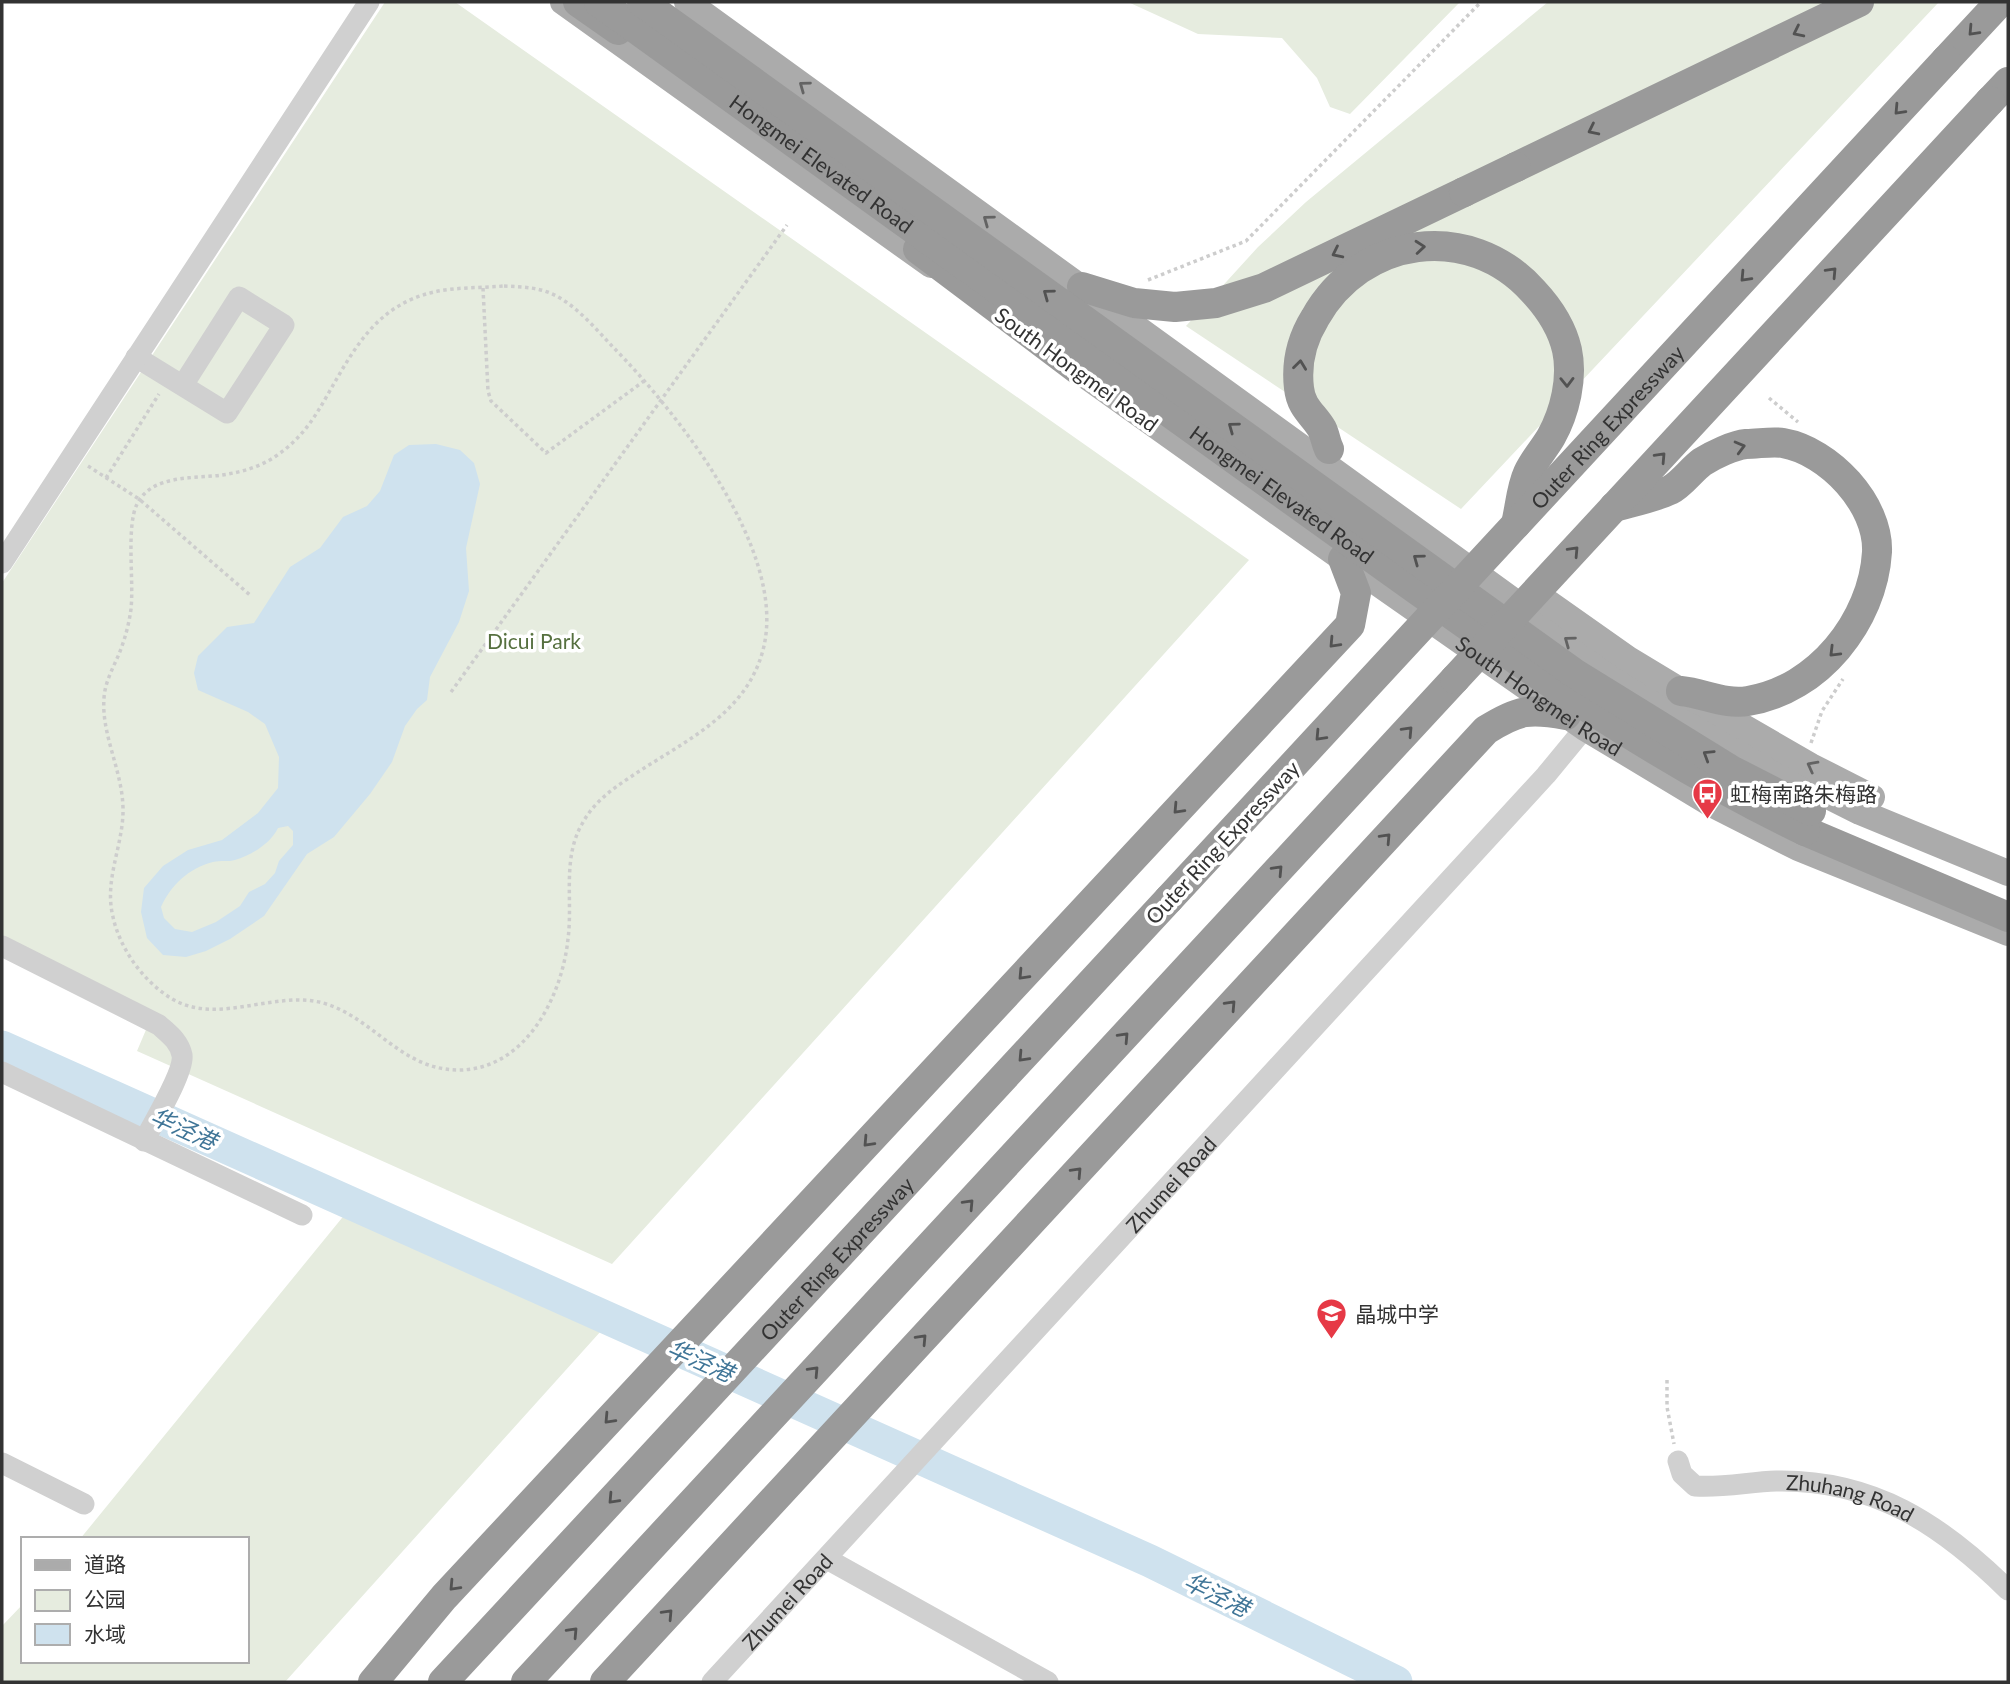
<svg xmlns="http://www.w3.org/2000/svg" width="2010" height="1684" viewBox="0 0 2010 1684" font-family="Lato,'Noto Sans SC',sans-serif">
<rect width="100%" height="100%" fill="#fff"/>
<path fill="#e6ecdf" d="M385,2H455L1249,560L612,1264L137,1051L151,1018L2,943V583Z
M1128,2H1460L1350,114L1330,107L1317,78L1282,38L1198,34Z
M1548,2H1939L1461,509L1186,326L1258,247L1306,202Z
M346,1213L610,1321L285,1682H2V1626L23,1604V1661H247V1539H80Z"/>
<path fill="#cfe2ee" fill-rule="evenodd" d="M436,444L460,450L474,463L480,484L466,548L469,591L459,622L430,677L427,700L417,709L405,726L392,762L370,794L334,837L307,854L264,916L230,939L206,951L186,957L163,955L147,938L141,912L144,888L163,866L188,850L222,840L258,813L278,788L279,757L265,724L248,712L198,690L194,673L198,656L227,627L254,623L290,567L320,548L343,517L367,506L380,491L394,455L409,445ZM288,826L293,831V845L279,861L275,873L265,884L249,892L240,906L216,922L192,932L175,929L164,918L161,907C171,885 189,868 213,862C220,860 229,862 235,860C252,855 271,843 278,828Z"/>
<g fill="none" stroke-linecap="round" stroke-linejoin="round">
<path stroke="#cfe2ee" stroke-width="33" d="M2,1047L1150,1561L1396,1682"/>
<path stroke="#cdcdcd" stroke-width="3.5" stroke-dasharray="3.5 3.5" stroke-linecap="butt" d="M1148,280L1246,241L1481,2
M504,286C524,287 542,287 560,298C580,310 596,329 612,346C676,411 789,552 763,650C746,715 684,741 632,776C612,789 593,803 582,824C562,859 573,900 568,939C562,997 525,1071 457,1070C400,1069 373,1017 323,1003C274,990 220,1025 174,1000C144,983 120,949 113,917C104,881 122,848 123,813C124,773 101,736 104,698C105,682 113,668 119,654C125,639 129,624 131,609C134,580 126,527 137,504C152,474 194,479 222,475C242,472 260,467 276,456C301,439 314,419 328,394C355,347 377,305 434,292C456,287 481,288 504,286Z
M483,288L488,391L491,401L546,453L644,381
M1769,398L1798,422
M88,466L139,499L250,595
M106,478L159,394
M451,692L787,225
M1811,743L1822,711L1843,679
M1667,1380V1407L1674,1444"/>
<g stroke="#d0d0d0" stroke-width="21">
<path d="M136,357L227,413L284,325L239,297L183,385"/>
<path d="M2,563L369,2"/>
<path d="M2,946L159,1025C169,1034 179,1041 182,1055C185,1071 152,1125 144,1141"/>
<path d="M2,1072L302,1215"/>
<path id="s1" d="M1678,1461L1682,1474L1695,1486C1722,1488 1749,1482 1776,1481C1873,1479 1941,1524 2008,1590"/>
<path d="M2,1463L84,1504"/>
<path d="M827,1559L1048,1682"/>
<path id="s2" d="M712,1682L1546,775L1593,718"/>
</g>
<g stroke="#ababab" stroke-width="26">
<path d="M563,2L931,265"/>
<path d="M687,2L1624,681L1764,764L1860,812L2008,873"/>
<path id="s3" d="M1062,359L1343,559L1585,728L1713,805L1798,848L2008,933"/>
<path d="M1540,597L1628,659L1681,691L1811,766L1872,797"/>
</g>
<g stroke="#9a9a9a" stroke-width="30">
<path d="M578,2L618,30"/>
<path d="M1946,60L2000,2"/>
<path d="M1990,101L2008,82"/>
<path d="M1516,167L1859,2"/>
<path d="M918,249L1080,371"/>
<path d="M1082,287L1134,303L1175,307L1216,303L1264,288L1464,192"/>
<path d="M1329,449C1326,443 1325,435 1322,429C1314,415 1301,408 1299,388C1296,363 1302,339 1315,318C1361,236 1469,220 1533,291C1548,307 1562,328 1567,350C1573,378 1565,412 1551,437C1544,449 1534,460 1528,473C1521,488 1520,508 1516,524"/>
<path d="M1614,507C1632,502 1653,498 1670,490C1682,484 1691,470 1702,462C1713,455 1734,445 1746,444C1758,444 1772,441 1783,443C1829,451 1879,504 1877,552C1873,621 1818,690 1748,701C1725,705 1703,693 1681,691"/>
<path d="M1805,831L2008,917"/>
<path d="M373,1682L444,1597L1350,625L1356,593L1343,559"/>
<path id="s4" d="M443,1682L1169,899"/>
<path d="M526,1682L1455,679"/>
<path d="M605,1682L1486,730C1518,710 1529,708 1566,715"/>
</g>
<g stroke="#9a9a9a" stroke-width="30">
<path id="s5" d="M599,2C828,167 1056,332 1286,496C1453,615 1619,742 1805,831"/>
<path d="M642,2L1574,673L1731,770L1811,811"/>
<path d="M1464,192L1516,167"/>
<path d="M1455,679L1990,101"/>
<path id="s6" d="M1169,899L1946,60"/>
</g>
</g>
<defs><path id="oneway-chevron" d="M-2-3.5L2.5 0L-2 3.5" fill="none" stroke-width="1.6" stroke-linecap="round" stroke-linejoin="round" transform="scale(1.75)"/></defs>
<g stroke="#525252">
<use href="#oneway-chevron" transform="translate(1973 31) rotate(133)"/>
<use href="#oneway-chevron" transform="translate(1798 32) rotate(154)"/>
<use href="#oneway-chevron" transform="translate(1899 110) rotate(133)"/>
<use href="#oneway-chevron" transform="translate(1593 130) rotate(154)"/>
<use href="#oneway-chevron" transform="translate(1420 247) rotate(-5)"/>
<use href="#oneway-chevron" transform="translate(1337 253) rotate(154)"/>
<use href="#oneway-chevron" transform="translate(1832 272) rotate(-47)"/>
<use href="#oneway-chevron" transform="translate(1745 277) rotate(133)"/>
<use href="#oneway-chevron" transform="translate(1048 294) rotate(-144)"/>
<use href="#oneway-chevron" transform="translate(1300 365) rotate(-83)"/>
<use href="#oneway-chevron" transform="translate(1567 382) rotate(89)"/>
<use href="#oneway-chevron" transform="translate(1233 427) rotate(-144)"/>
<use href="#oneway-chevron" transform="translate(1740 447) rotate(-15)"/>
<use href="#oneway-chevron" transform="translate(1661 457) rotate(-47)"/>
<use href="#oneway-chevron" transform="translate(1574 551) rotate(-47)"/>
<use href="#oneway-chevron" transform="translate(1418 559) rotate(-144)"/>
<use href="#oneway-chevron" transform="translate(1334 643) rotate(133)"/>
<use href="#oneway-chevron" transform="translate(1834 652) rotate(135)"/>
<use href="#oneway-chevron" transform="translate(1408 731) rotate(-47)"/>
<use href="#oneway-chevron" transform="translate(1320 736) rotate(133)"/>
<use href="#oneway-chevron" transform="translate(1708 755) rotate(-148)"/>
<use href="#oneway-chevron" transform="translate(1178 809) rotate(133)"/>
<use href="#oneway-chevron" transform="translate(1386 838) rotate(-47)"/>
<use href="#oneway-chevron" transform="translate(1278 870) rotate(-47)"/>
<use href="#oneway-chevron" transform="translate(1023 975) rotate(133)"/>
<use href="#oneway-chevron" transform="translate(1231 1005) rotate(-47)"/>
<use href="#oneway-chevron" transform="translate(1124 1037) rotate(-47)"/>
<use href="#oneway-chevron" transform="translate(1023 1057) rotate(133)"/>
<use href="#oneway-chevron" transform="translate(868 1142) rotate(133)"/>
<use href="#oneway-chevron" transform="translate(1077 1172) rotate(-47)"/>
<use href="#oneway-chevron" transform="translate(969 1204) rotate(-47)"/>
<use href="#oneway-chevron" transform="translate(922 1339) rotate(-47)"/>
<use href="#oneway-chevron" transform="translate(814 1371) rotate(-47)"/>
<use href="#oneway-chevron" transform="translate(609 1419) rotate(133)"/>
<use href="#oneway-chevron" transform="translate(613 1499) rotate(133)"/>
<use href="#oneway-chevron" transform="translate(454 1586) rotate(133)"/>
<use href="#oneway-chevron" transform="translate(668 1614) rotate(-47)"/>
<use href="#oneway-chevron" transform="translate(573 1632) rotate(-47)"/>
</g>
<g stroke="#636363">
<use href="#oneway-chevron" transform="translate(804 86) rotate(-144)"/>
<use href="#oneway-chevron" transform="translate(988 220) rotate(-144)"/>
<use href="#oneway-chevron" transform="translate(1569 641) rotate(-144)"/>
<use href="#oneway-chevron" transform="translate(1812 766) rotate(-152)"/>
</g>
<defs>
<symbol id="bus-pin" viewBox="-11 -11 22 30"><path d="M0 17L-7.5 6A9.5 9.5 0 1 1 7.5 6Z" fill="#e63946" stroke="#fff"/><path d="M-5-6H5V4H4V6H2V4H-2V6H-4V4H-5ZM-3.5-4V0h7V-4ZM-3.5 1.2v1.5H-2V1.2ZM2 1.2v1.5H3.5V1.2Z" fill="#fff"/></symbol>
<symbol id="school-pin" viewBox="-11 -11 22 30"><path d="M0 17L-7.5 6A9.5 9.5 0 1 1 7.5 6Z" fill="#e63946" stroke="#fff"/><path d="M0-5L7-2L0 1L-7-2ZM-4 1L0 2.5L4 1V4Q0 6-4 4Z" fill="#fff"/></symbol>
</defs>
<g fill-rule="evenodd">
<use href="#bus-pin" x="1690" y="776" width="35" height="47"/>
<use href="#school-pin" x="1314" y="1296" width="35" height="47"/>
</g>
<g text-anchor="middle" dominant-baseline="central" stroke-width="7" stroke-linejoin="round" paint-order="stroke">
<g font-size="21" fill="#333" stroke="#fff">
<text stroke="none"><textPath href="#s5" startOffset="275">Hongmei Elevated Road</textPath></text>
<text transform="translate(1077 369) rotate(36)">South Hongmei Road</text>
<text stroke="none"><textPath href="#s6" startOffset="644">Outer Ring Expressway</textPath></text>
<text stroke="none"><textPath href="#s5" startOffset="842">Hongmei Elevated Road</textPath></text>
<text stroke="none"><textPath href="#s3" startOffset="584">South Hongmei Road</textPath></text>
<text transform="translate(1222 842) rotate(-47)">Outer Ring Expressway</text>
<text stroke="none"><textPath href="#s2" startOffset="677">Zhumei Road</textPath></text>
<text stroke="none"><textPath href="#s4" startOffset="578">Outer Ring Expressway</textPath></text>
<text stroke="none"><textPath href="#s1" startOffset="189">Zhuhang Road</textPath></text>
<text stroke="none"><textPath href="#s2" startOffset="110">Zhumei Road</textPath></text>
</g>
<g font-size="21" fill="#56703f" stroke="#fff">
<text x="534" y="640">Dicui Park</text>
</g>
<g font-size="21" fill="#333" stroke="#fff" text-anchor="start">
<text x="1730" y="793">虹梅南路朱梅路</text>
<text x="1355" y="1313">晶城中学</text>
</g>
<g font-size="23" font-style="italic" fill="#3f7597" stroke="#fff">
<text transform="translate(184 1128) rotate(24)">华泾港</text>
<text transform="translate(701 1360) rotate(24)">华泾港</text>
<text transform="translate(1217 1594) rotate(26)">华泾港</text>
</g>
</g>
<rect width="2010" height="1684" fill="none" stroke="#333333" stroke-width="7"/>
<rect x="21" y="1537" width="228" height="126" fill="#ffffff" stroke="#adadad" stroke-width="2"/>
<rect x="35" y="1560" width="35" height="10" fill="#ababab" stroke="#adadad" stroke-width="2"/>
<text x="84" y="1572" font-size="21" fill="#333333">道路</text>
<rect x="35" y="1590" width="35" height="21" fill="#e6ecdf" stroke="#adadad" stroke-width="2"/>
<text x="84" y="1607" font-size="21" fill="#333333">公园</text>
<rect x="35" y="1624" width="35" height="21" fill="#cfe2ee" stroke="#adadad" stroke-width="2"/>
<text x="84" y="1642" font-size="21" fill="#333333">水域</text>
</svg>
